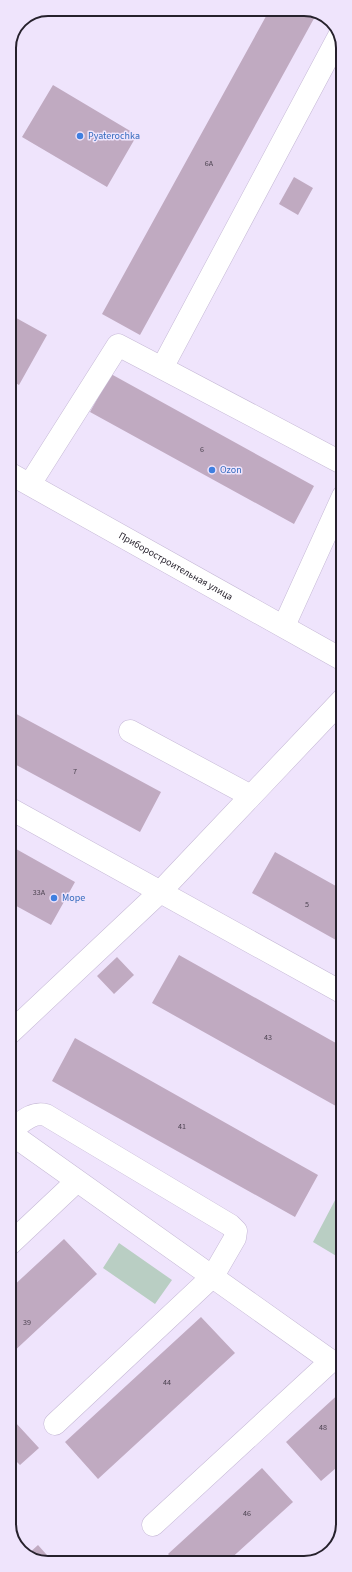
<svg xmlns="http://www.w3.org/2000/svg" width="352" height="1572" viewBox="0 0 352 1572" font-family="'Source Sans 3',sans-serif">
<rect width="100%" height="100%" fill="#efe4fc"/>
<path fill="#b9cec3" d="M343,1185V1260L313,1242Z
M119,1243L172,1280L155,1304L103,1268Z"/>
<path fill="#c0aac1" d="M270,9H309L317,13L140,335L102,314Z
M53,85L137,135L107,187L22,137Z
M294,177L313,188L298,215L279,204Z
M9,314L47,335L19,385L9,379Z
M111,374L314,486L294,524L90,412Z
M9,710L161,792L140,832L9,761Z
M9,845L75,882L51,925L9,902Z
M275,852L343,890V944L252,893Z
M179,955L343,1047V1110L152,1003Z
M117,957L134,975L114,994L97,976Z
M75,1038L318,1175L295,1217L52,1081Z
M64,1239L97,1274L10,1355V1289Z
M201,1317L235,1353L98,1479L65,1442Z
M343,1390V1462L321,1481L286,1442Z
M15,1422L39,1448L20,1465L10,1455V1427Z
M262,1468L293,1502L227,1562H176L168,1554Z
M38,1545L54,1563H43L27,1555Z"/>
<g fill="none" stroke-linecap="round" stroke-linejoin="round">
<defs>
<path id="minor" d="M162,368L342,463
M30,484L118,345L162,368L339,36
M284,626L343,496
M130,731L251,796
M9,808L343,993
M9,1034L161,891L343,699
M10,1131C21,1123 32,1111 46,1115L230,1225L236,1231L235,1238L213,1276L55,1424
M10,1133L331,1361L153,1525
M10,1244L77,1181"/>
<g id="major">
<path id="s1" d="M9,473L343,660"/>
</g>
</defs>
<use href="#minor" stroke="#c6b9d6" stroke-width="23"/>
<use href="#major" stroke="#c6b9d6" stroke-width="23"/>
<use href="#minor" stroke="#fff" stroke-width="22"/>
<use href="#major" stroke="#fff" stroke-width="22"/>
</g>
<g fill="#3f7fe0" stroke="#efe4fc" stroke-width="1.5">
<circle cx="80" cy="136" r="4"/>
<circle cx="212" cy="470" r="4"/>
<circle cx="54" cy="898" r="4"/>
</g>
<g text-anchor="middle" dominant-baseline="central" stroke-width="3" stroke-linejoin="round" paint-order="stroke">
<g font-size="8" fill="#4c4351">
<text x="209" y="163">6А</text>
<text x="202" y="449">6</text>
<text x="75" y="771">7</text>
<text x="39" y="892">33А</text>
<text x="307" y="904">5</text>
<text x="268" y="1037">43</text>
<text x="182" y="1126">41</text>
<text x="27" y="1322">39</text>
<text x="167" y="1382">44</text>
<text x="323" y="1427">48</text>
<text x="247" y="1513">46</text>
</g>
<g font-size="10" fill="#366cbe" stroke="#efe4fc" text-anchor="start">
<text x="88" y="136">Pyaterochka</text>
<text x="220" y="470">Ozon</text>
<text x="62" y="898">Море</text>
</g>
<g font-size="10" fill="#26212c" stroke="#efe4fc">
<text stroke="none"><textPath href="#s1" startOffset="191">Приборостроительная улица</textPath></text>
</g>
</g>
<path d="M0 0H352V1572H0ZM48 16H304A32 32 0 0 1 336 48V1524A32 32 0 0 1 304 1556H48A32 32 0 0 1 16 1524V48A32 32 0 0 1 48 16Z" fill="#efe4fc" fill-rule="evenodd"/>
<path fill="none" stroke="#26212c" stroke-width="2" d="M48 16H304A32 32 0 0 1 336 48V1524A32 32 0 0 1 304 1556H48A32 32 0 0 1 16 1524V48A32 32 0 0 1 48 16Z"/>
</svg>
